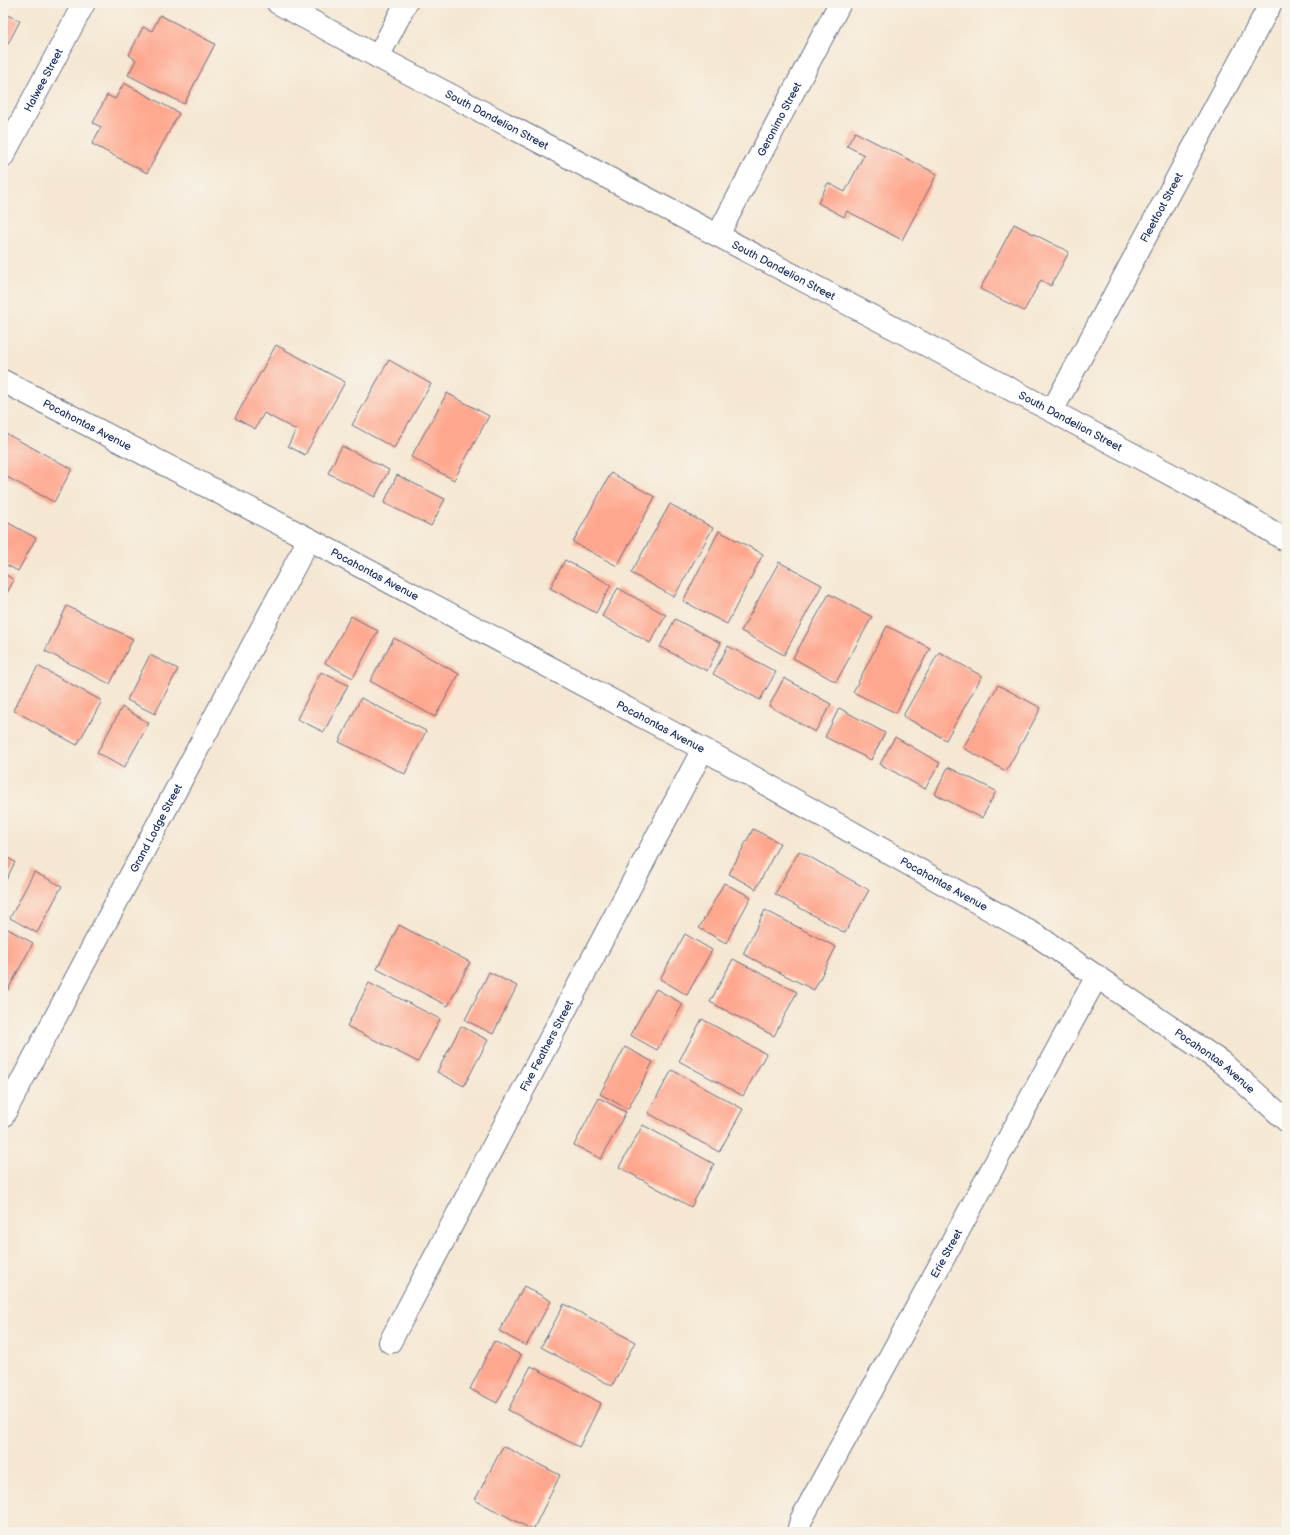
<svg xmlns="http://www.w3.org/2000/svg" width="1290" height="1535" viewBox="0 0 1290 1535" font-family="'Balsamiq Sans',sans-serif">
<rect width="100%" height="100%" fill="#f7f3e8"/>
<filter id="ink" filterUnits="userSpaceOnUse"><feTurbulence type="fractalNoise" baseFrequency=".025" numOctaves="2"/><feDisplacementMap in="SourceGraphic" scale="8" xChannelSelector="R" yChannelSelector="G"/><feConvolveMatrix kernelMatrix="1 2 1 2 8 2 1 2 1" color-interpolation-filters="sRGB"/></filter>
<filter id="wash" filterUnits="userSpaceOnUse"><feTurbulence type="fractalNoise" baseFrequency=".012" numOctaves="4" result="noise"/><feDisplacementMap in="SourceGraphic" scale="16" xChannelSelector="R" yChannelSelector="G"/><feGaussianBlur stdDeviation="0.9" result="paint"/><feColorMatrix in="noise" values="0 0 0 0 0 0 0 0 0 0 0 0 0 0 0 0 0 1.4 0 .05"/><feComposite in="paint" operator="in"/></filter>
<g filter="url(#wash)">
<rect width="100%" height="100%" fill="#f5e7d2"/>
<g id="blocks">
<path fill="#fea78e" d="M3,13L20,21L3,53Z
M160,15L215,44L184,104L128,75L136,60L129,55L143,27L152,31Z
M124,83L179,113L147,173L92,144L101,127L93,123L107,95L115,99Z
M855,132L937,174L902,240L847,211L844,217L818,203L828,183L845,192L864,155L847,146Z
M1014,224L1069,252L1051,286L1041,280L1024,311L980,289Z
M276,345L345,382L305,455L288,446L296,430L264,413L255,429L235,418Z
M389,360L431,384L394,448L352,425Z
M447,393L489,416L454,480L411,457Z
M3,432L72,469L54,502L3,475Z
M342,446L389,470L375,497L328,473Z
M611,473L655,497L617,566L573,542Z
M397,475L445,499L431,526L384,503Z
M670,504L713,528L674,597L631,573Z
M3,520L36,538L18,571L3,563Z
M719,531L763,554L727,624L683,601Z
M565,560L611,585L596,613L550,588Z
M779,562L822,585L784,655L741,631Z
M3,573L14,580L3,600Z
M618,588L666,615L650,643L602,616Z
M829,594L872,617L836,682L793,658Z
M67,606L133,639L110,684L45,651Z
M351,616L378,631L353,678L325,663Z
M675,619L721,643L707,671L660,647Z
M887,626L930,648L896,713L853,692Z
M394,638L459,674L435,717L370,681Z
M728,646L776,672L760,700L713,674Z
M939,652L982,676L946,740L903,716Z
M150,655L178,669L155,714L127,700Z
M38,666L102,701L77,745L13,710Z
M321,672L348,685L324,732L297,719Z
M784,678L831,704L815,732L769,706Z
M998,685L1041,708L1006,771L963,748Z
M361,698L426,731L405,774L339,742Z
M122,707L149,723L124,768L97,753Z
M839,708L885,733L871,760L825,737Z
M895,737L940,763L925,789L880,764Z
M948,767L996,791L982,818L935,794Z
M753,829L780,843L756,889L729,874Z
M799,851L869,890L845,933L775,894Z
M3,855L15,862L3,886Z
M34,872L62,886L37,933L10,918Z
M724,883L751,897L726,943L699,928Z
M765,910L836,947L814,990L743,954Z
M399,925L470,962L448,1006L377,969Z
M6,928L33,943L8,990L3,987V935Z
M685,934L712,950L687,995L660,979Z
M733,959L797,992L774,1036L710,1002Z
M489,972L517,986L493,1034L465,1020Z
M369,983L440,1019L418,1062L347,1026Z
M656,989L683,1004L657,1050L630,1035Z
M702,1019L766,1054L743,1096L679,1061Z
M461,1026L488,1040L464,1086L437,1072Z
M625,1047L653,1062L628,1109L600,1094Z
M672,1070L743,1109L719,1152L648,1113Z
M599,1098L626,1112L601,1159L574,1145Z
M643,1125L714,1164L691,1207L619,1167Z
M524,1286L551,1301L526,1346L499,1331Z
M564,1304L635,1342L612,1386L541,1347Z
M494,1341L521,1355L497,1403L470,1389Z
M531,1366L601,1403L579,1447L508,1410Z
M503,1446L560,1475L533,1530L475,1500Z"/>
</g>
</g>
<g filter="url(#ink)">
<use href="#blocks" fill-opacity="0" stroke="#676f87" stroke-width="1"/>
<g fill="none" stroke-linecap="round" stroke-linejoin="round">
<defs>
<g id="street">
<path d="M378,57L406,3"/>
<path id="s1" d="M3,156L84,3"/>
<path id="s2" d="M718,235L840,3"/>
<path id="s3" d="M3,381L309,539L703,749L1039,937L1221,1062L1287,1121"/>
<path id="s4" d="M1052,411L1271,3"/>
<path id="s5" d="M3,1116L309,539"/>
<path id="s6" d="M390,1342L703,749"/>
<path id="s7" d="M798,1532L801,1520L1097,976"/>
</g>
<g id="secondary">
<path id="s8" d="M278,3L378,57L1052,411L1237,510L1287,541"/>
</g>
</defs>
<use href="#street" stroke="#676f87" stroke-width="24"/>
<use href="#secondary" stroke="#676f87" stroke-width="24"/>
<use href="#street" stroke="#fff" stroke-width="22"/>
<use href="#secondary" stroke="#fff" stroke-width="22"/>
</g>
</g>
<g text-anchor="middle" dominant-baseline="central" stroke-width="4" stroke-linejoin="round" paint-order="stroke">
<g font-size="11" fill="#1b2f5e" stroke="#f7f3e8">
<text stroke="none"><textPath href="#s1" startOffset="86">Halwee Street</textPath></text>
<text stroke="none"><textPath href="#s8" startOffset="248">South Dandelion Street</textPath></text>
<text stroke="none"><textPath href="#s2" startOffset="131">Geronimo Street</textPath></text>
<text stroke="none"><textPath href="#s4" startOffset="231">Fleetfoot Street</textPath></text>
<text stroke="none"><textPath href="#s8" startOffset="572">South Dandelion Street</textPath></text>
<text stroke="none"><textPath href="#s8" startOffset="896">South Dandelion Street</textPath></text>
<text stroke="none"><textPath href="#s3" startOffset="95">Pocahontas Avenue</textPath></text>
<text stroke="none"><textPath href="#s3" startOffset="419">Pocahontas Avenue</textPath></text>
<text stroke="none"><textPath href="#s3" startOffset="743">Pocahontas Avenue</textPath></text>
<text stroke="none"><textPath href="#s5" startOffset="326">Grand Lodge Street</textPath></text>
<text stroke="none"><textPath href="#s3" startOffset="1067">Pocahontas Avenue</textPath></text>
<text stroke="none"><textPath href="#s6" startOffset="335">Five Feathers Street</textPath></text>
<text stroke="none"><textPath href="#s3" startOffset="1391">Pocahontas Avenue</textPath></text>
<text stroke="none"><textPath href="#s7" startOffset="316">Erie Street</textPath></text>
</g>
</g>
<rect width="1290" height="1535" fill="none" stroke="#f7f3e8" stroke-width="16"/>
</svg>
